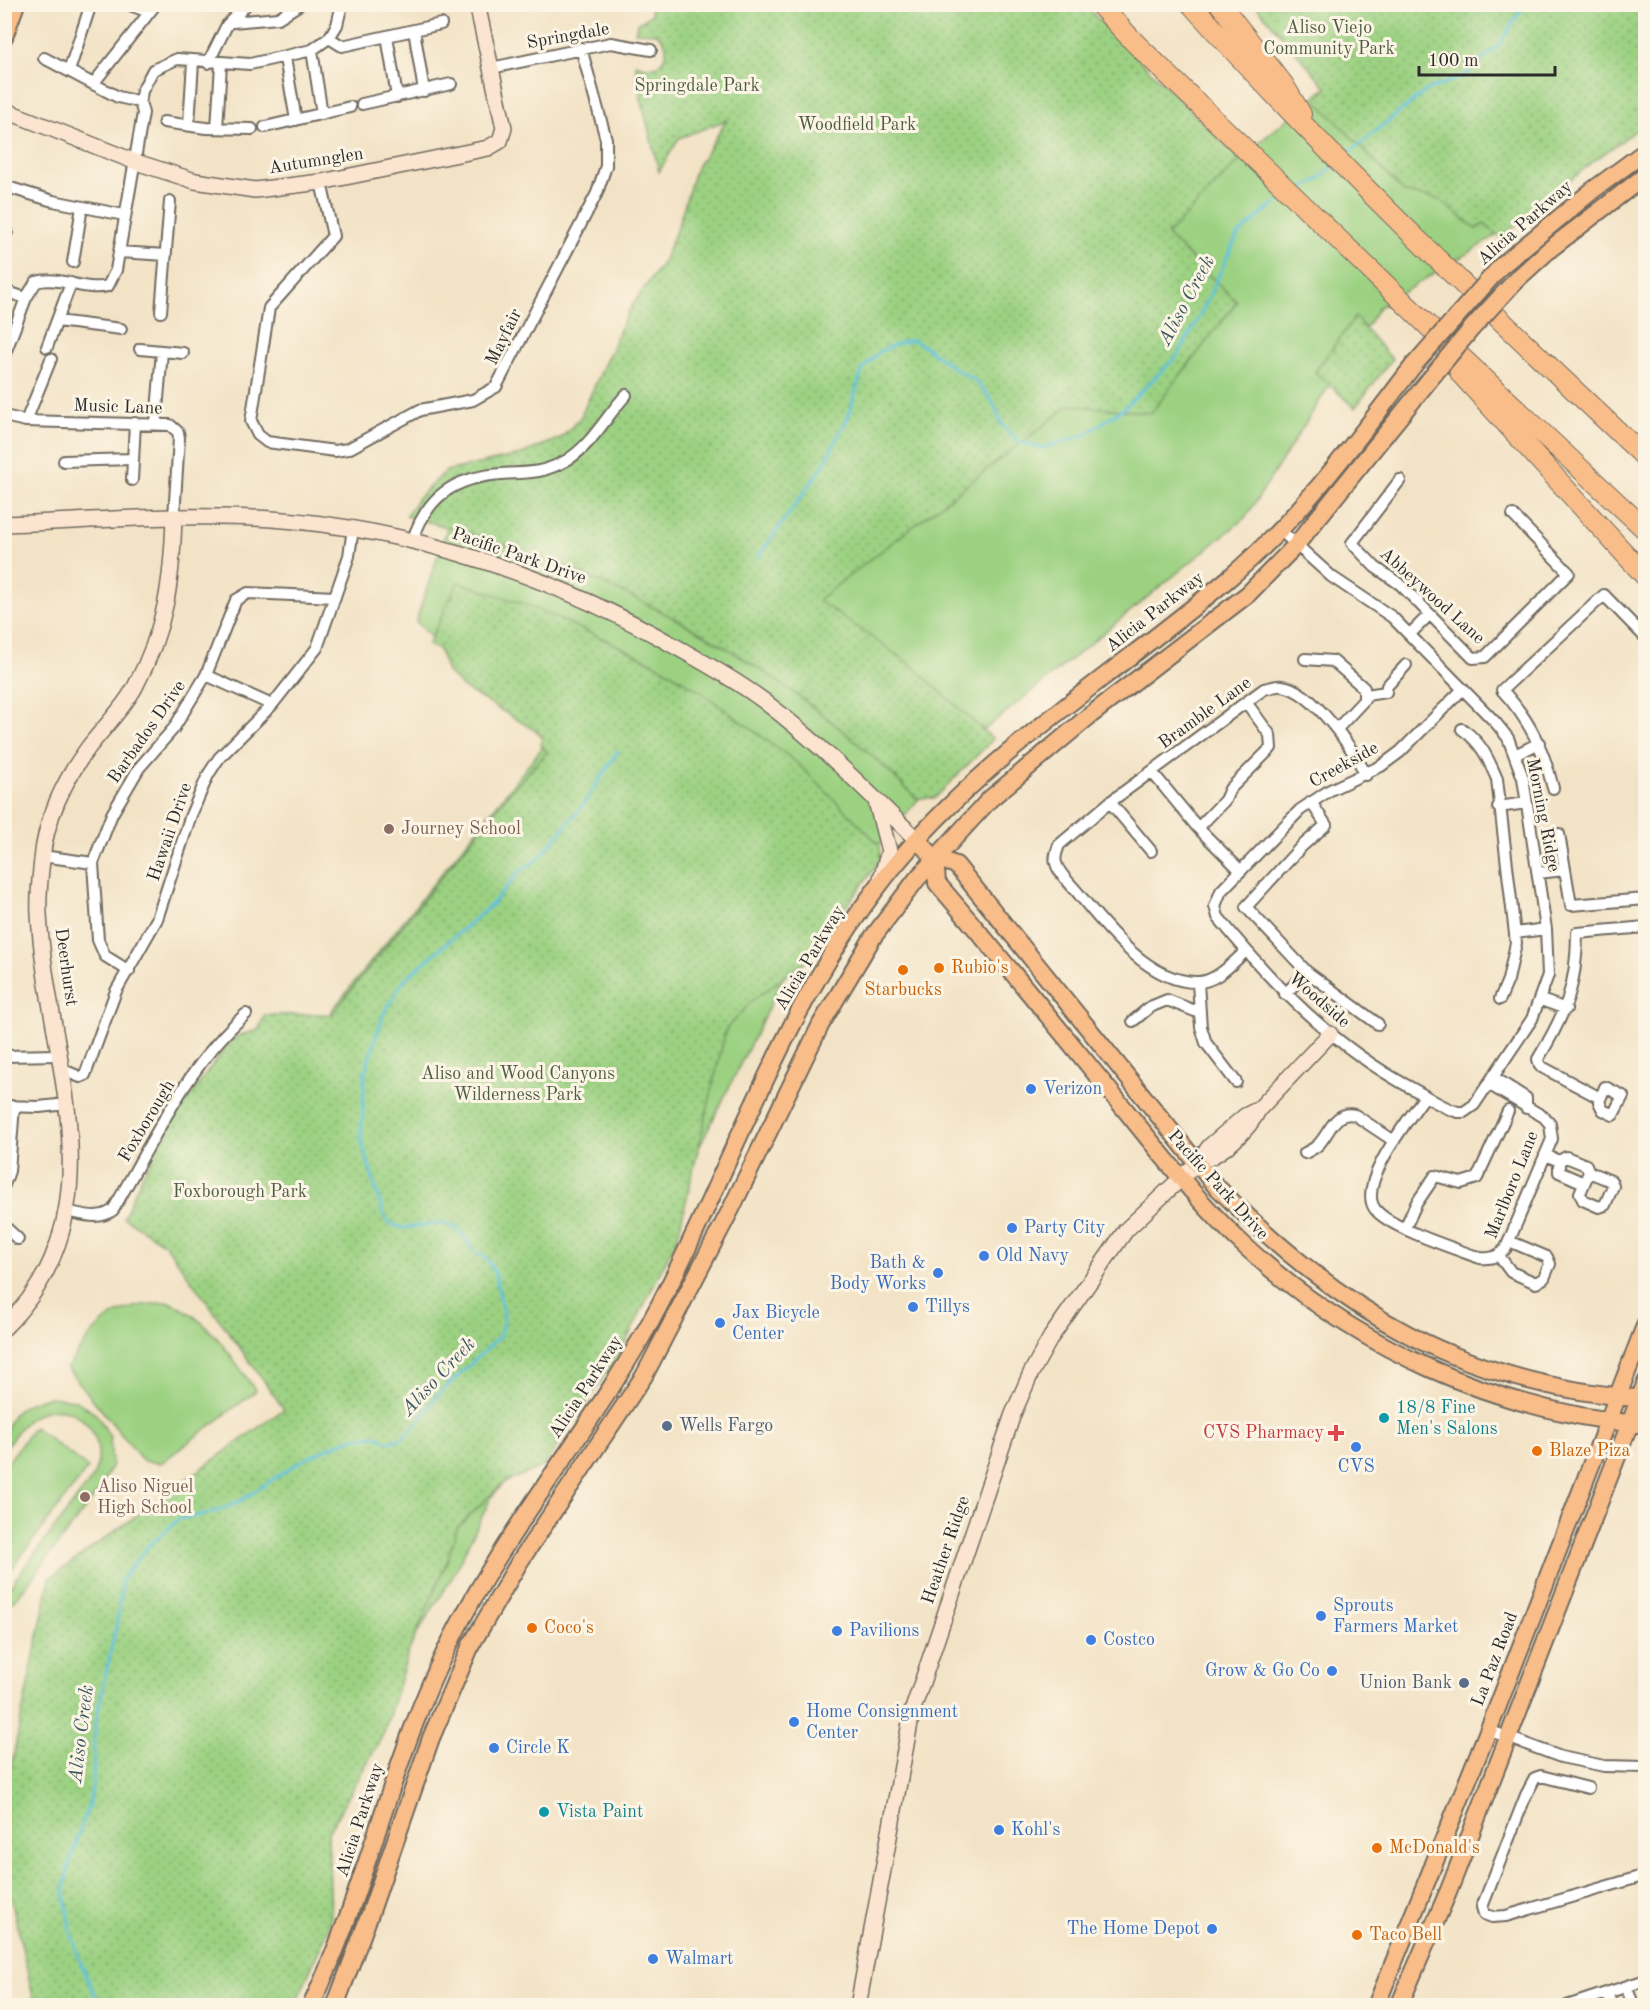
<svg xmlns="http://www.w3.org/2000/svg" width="1650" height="2010" viewBox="0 0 1650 2010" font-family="'Old Standard TT',serif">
<defs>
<pattern id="park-dots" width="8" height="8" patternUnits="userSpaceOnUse" patternTransform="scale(1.5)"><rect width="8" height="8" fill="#9cd182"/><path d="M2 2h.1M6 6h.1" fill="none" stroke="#7faa6b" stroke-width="1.8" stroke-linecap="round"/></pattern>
</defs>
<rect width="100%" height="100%" fill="#fcf5e5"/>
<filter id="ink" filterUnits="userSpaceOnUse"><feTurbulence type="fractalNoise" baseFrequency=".0167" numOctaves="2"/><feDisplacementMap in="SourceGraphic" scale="12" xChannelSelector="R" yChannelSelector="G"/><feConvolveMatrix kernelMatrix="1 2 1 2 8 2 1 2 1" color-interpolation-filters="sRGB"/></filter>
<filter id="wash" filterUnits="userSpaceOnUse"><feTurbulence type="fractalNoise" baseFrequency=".008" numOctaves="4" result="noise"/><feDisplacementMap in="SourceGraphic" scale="24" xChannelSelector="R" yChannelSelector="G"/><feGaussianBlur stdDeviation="1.35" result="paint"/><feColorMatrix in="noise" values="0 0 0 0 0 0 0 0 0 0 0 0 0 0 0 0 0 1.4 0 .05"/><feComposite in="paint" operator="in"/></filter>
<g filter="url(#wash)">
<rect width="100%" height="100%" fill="#f3e3c6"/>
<path fill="#9cd182" stroke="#647e56" stroke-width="1.5" d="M1454,5H1645V115L1532,214L1379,307L1246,517L968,743L811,922L573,1402L491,1498L452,1578L357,1729L46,2006L350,1357L330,1170L328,1041L332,1010L550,738L466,675L416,621L452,513L1141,241L1320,92Z
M169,1302C210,1319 231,1356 256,1391L161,1463L143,1461L67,1368C98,1322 110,1306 169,1302Z
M49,1397L75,1400L97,1415L110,1437L112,1464L101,1488L19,1595L5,1609V1593L91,1480C114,1443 78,1393 36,1415C22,1421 14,1437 5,1449C4,1416 17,1404 49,1397Z
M34,1427L88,1468L5,1577V1466Z"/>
<path fill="url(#park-dots)" stroke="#647e56" stroke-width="1.5" d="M651,5H1084L1240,160L1167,235L1237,302L1151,413L1070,405L818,600L910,664L993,739L935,798H916C777,656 598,564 406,516L418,498L446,471L519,455L561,438L580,418L629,310L663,262L678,226L695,170L727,120L679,138L659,172L636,78V64L644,67H656C669,56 670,45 657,33L635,32L637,24L651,15Z
M1255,5H1645V124L1591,163L1501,238L1484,224L1476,229L1439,199L1405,193L1316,100L1327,88Z
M1355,317L1392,359L1355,408L1315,372Z
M458,582L530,606L615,644L663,668L701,692L796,762L880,845L881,859L830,929L817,953L753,1000L726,1029L678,1236L624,1346L544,1466L503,1483L457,1528L448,1559L408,1653L384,1733L328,1833L331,1914L327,1932L295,2005L35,2006L5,1871L4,1801L50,1578L284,1409L165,1244L124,1218C147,1156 188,1098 227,1045L237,1036L258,1030L265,1015L332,1014L508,794L547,752L541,745L542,738L538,732L465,689L447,672L439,649L428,645Z"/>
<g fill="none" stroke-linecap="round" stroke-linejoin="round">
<path stroke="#5fc2dd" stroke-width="3" d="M1344,157L1427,90L1464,76L1498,46L1525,4
M1299,191L1318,180L1335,165
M758,557L823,466L848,417L862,370L879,352L899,343L913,340L926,347L952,367L975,380L993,402L1002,425L1019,442L1041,448L1085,435L1124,408L1178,355L1200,316L1237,236L1273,205L1285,198
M100,2006L80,1961L70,1929L64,1890L69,1864L89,1804L93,1783L95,1726L119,1611L122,1579L148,1546L179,1519L215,1512L240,1501L298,1463L332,1446L353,1438L376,1436L389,1442L403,1438L418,1422L435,1398L500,1336L504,1317L495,1273L487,1259L475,1252L458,1229L443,1223L403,1228L389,1223L383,1213L361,1139L365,1071L384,1013L404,980L491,905L521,870L537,860L581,808L618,751"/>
</g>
</g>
<g filter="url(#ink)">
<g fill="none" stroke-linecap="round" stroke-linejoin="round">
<defs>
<path id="street" d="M127,4L149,12
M233,22L278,18L300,4
M414,30L424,91
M387,36L397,97
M329,38L342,46L441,24
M312,50L322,114
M44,58L118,97L140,102
M285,58L296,120
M208,63L227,25L247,4
M491,68L611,43L651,50
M69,71L91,4
M93,84L156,4
M362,104L451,84
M164,122L206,128L252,129
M189,125L193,62
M265,127L350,107
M217,128L221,64
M321,182L333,236L269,308L251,421L258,435L267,442L335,451L348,449L420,410L473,400L496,387L597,193L606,166V139L581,48
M4,186L53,201L124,215
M4,239L7,232
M119,252L166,255
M73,262L82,207
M4,291L26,298
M161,312L170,201
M57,321L121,329
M47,347L71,283
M140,349L183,353
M4,356L26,298L36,282C60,275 84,292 108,286L116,270L143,113L140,102L142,91L153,70L177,59L250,64L312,50L329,38L337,25L342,4
M4,416L26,421L170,425L178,432L179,438L174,517
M26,421L51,359
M156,423L162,351
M64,461L132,459
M132,480L135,423
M1400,480L1352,543L1375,567L1401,585L1473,658L1485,657L1569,573L1513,515
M1280,530L1332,577L1392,617L1496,723L1508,738L1523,778L1546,929L1548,975L1532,1019L1474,1105L1464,1112H1458C1442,1108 1428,1097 1413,1089C1333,1046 1275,987 1218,917L1215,906L1221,891L1300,810L1330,790L1381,766L1400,752L1463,689
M412,542C425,502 447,481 491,475C522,471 537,477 567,460C591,446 607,415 626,395
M1410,634L1429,615
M1305,659L1333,661L1364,688V700L1337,729
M206,675L272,705
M1366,695L1386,692L1387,686L1406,665
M1462,729C1481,742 1488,758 1497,779L1516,943L1508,980L1500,999
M1515,755L1539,743
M1152,772L1198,828L1241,871
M1553,788C1544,750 1529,719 1502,690L1604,595L1646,638
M1110,802L1151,851
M1311,802L1326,825L1301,847L1246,907L1307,972L1378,1024
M1498,807L1527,803
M1198,828L1225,800L1230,789L1271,748L1270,735L1246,702
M1559,834L1571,905L1646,899
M42,856L93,863
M1538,873L1564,870
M1515,933L1546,929
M1246,951C1232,963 1216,983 1196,982C1148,982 1105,926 1078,893C1071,884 1058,873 1056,863C1054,857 1057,851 1059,845L1110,802L1264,689C1270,688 1277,685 1282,686C1313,690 1353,749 1366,775
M129,971L105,956L98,940L93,863L112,814L139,768L174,728L206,675L236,600L248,593L335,597
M1198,983L1201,1027L1206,1043L1236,1082
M1285,994L1307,972
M1541,1000L1566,1009
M1133,1021L1150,1007L1167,1000L1200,1013
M4,1056L59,1055
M61,1069L80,1077L85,1075L116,991L157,919L191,815L208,775L219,758L272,705L317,648L349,556L353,529
M1493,1077L1526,1098V1108
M1605,1087L1623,1096L1613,1115L1603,1110L1599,1102Z
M1425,1096C1410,1118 1356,1184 1375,1209C1389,1228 1456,1249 1480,1258C1492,1259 1498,1257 1506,1248L1552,1139L1550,1124L1544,1117L1488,1084
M1600,1098L1540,1066L1538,1059C1565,1015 1577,986 1577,933L1646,927
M4,1106L39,1107L67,1104
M1305,1153C1309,1151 1315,1148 1318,1145C1330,1133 1334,1110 1355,1115L1394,1141
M1545,1155L1559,1161L1566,1157L1586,1165L1589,1172L1611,1181L1613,1186L1605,1205L1599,1207L1583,1200L1580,1193L1589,1172
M1559,1161V1172L1584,1183
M4,1185L9,1171L14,1106
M65,1211C82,1214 99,1221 113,1210C152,1143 187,1065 246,1014
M4,1226L18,1239
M1405,1228L1416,1204L1435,1176L1461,1183L1477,1178L1508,1111
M1499,1256L1511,1272L1536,1283L1544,1278L1550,1264L1547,1257L1509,1241
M1488,1730L1561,1757L1604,1766L1646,1767
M1588,1788L1541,1776L1535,1778L1526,1795L1482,1907L1484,1914L1492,1917L1506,1916L1646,1875
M1626,1987L1634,2006
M1607,1993L1612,2006
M1567,2006L1646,1980"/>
<path id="secondary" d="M4,110L136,162L195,181L255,190L321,182L488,148L500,141L504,128L477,4
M4,524C93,521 183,513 272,519C415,529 555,577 678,648C707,664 737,681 764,701C819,743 867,791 917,840
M876,801L889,851L880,882
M1199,1163C1223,1152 1247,1133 1259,1109L1330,1034
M4,1328C124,1210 46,1055 39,914C38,896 40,877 42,860C45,820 65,779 88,748C103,728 123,709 135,687C166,628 172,582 174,517
M858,2006L912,1712L1013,1414L1031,1373L1051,1337L1126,1230L1196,1164L1210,1146L1245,1116L1259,1109"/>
<path id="primary" d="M4,37L16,4
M1501,266L1593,190L1646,151
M1516,280L1550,249L1646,175
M917,840L935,858L956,865L1214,1184C1343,1313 1460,1385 1646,1399
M935,858L937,883C999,955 1058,1028 1118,1101C1159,1151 1198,1203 1246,1247C1356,1348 1497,1412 1646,1425
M311,2006C368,1886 392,1756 452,1638C511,1520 599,1421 660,1304C734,1161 785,1004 886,876C981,756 1112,677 1228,579C1299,519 1357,440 1413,366
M335,2006L370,1914L431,1738L471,1645L520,1561L644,1376L731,1209L821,1024L873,937L916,880L990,799L1088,717L1248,594L1296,545L1430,379
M1376,2006L1494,1716L1646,1323
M1399,2006L1449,1890L1646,1382"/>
<path id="highway" d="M1099,4L1134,42L1448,345L1646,530
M1191,4C1334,164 1490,311 1646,458
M1220,4L1283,84L1301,114
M1456,364L1461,374L1646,577"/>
</defs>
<use href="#street" stroke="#716b61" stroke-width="14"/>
<use href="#secondary" stroke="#716b61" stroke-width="18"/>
<use href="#primary" stroke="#716b61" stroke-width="20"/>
<use href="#highway" stroke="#716b61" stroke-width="22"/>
<use href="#street" stroke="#fff" stroke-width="10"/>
<use href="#secondary" stroke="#fce5d0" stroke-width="15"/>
<use href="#primary" stroke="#f8bd89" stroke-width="16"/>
<use href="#highway" stroke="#f8bd89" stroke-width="20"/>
<defs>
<path id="primary-bridge" d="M1413,366L1501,266
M1430,379L1472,328L1516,280"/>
</defs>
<use href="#primary-bridge" stroke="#716b61" stroke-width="20" stroke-linecap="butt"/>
<use href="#primary-bridge" stroke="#f8bd89" stroke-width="16"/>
</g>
</g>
<g fill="#8d6e63" stroke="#fcf5e5" stroke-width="2">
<circle cx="389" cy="829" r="6"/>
<circle cx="85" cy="1497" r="6"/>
</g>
<g fill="#e8710a" stroke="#fcf5e5" stroke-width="2">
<circle cx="939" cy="968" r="6"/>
<circle cx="903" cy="970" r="6"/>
<circle cx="1537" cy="1451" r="6"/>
<circle cx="532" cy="1628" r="6"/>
<circle cx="1377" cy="1848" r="6"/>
<circle cx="1357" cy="1935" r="6"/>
</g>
<g fill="#3f7fe0" stroke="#fcf5e5" stroke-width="2">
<circle cx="1031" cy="1089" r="6"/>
<circle cx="1012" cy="1228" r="6"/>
<circle cx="984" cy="1256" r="6"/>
<circle cx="938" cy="1273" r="6"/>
<circle cx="913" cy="1307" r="6"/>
<circle cx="720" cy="1323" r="6"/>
<circle cx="1356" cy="1447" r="6"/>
<circle cx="1321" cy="1616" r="6"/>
<circle cx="837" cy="1631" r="6"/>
<circle cx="1091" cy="1640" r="6"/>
<circle cx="1332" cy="1671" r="6"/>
<circle cx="794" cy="1722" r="6"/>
<circle cx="494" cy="1748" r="6"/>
<circle cx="999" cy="1830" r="6"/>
<circle cx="1212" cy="1929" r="6"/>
<circle cx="653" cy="1959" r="6"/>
</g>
<g fill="#0f9aa8" stroke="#fcf5e5" stroke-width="2">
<circle cx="1384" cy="1418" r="6"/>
<circle cx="544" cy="1812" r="6"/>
</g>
<g fill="#5c6f8a" stroke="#fcf5e5" stroke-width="2">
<circle cx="667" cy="1426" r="6"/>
<circle cx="1464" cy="1683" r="6"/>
</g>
<path fill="#e0444e" stroke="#fcf5e5" stroke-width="2" d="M1333 1424h6v6h6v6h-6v6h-6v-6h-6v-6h6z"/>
<g text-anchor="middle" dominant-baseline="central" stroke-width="6" stroke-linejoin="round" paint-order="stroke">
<g font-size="18" fill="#4d5d45" stroke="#fcf5e5">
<text x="1329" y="28">Aliso Viejo<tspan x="1329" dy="21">Community Park</tspan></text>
<text x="697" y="86">Springdale Park</text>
<text x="857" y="125">Woodfield Park</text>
<text x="518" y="1074">Aliso and Wood Canyons<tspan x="518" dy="21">Wilderness Park</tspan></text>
<text x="240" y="1192">Foxborough Park</text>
</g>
<g font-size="18" fill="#2b2b2b" stroke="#fcf5e5">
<text transform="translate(568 36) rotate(-10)">Springdale</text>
<text transform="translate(316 161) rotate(-9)">Autumnglen</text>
<text transform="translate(1525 223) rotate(-41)">Alicia Parkway</text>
<text transform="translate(504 337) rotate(-64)">Mayfair</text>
<text transform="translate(118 407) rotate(2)">Music Lane</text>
<text transform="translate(519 556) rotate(19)">Pacific Park Drive</text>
<text transform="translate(1432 596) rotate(42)">Abbeywood Lane</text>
<text transform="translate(1155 612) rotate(-38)">Alicia Parkway</text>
<text transform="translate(1205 713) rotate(-36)">Bramble Lane</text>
<text transform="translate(147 732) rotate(-55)">Barbados Drive</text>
<text transform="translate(1344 765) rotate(-29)">Creekside</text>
<text transform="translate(1543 815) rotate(79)">Morning Ridge</text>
<text transform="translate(170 832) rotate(-71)">Hawaii Drive</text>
<text transform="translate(810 958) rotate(-59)">Alicia Parkway</text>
<text transform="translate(66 967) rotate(82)">Deerhurst</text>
<text transform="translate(1319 1000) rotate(41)">Woodside</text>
<text transform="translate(147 1121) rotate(-59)">Foxborough</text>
<text transform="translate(1218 1185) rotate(48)">Pacific Park Drive</text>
<text transform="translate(1512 1185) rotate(-68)">Marlboro Lane</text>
<text transform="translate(586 1387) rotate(-57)">Alicia Parkway</text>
<text transform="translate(946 1550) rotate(-71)">Heather Ridge</text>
<text transform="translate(1495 1659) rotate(-69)">La Paz Road</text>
<text transform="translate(360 1820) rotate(-72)">Alicia Parkway</text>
</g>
<g font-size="18" fill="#785e54" stroke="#fcf5e5" text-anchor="start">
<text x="401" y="829">Journey School</text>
<text x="97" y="1487">Aliso Niguel<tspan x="97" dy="21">High School</tspan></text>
</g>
<g font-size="18" fill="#c56008" stroke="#fcf5e5" text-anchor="start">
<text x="951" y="968">Rubio's</text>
<text x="903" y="990" text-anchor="middle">Starbucks</text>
<text x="1549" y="1451">Blaze Piza</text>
<text x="544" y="1628">Coco's</text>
<text x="1389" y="1848">McDonald's</text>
<text x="1369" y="1935">Taco Bell</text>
</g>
<g font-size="18" fill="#366cbe" stroke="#fcf5e5" text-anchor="start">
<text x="1043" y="1089">Verizon</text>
<text x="1024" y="1228">Party City</text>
<text x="996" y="1256">Old Navy</text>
<text x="926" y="1263" text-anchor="end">Bath &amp;<tspan x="926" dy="21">Body Works</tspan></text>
<text x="925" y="1307">Tillys</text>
<text x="732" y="1313">Jax Bicycle<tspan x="732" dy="21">Center</tspan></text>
<text x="1356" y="1467" text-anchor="middle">CVS</text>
<text x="1333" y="1606">Sprouts<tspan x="1333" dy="21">Farmers Market</tspan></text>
<text x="849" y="1631">Pavilions</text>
<text x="1103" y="1640">Costco</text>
<text x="1320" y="1671" text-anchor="end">Grow &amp; Go Co</text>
<text x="806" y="1712">Home Consignment<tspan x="806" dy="21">Center</tspan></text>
<text x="506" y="1748">Circle K</text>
<text x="1011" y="1830">Kohl's</text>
<text x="1200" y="1929" text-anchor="end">The Home Depot</text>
<text x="665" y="1959">Walmart</text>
</g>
<g font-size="18" fill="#0d838f" stroke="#fcf5e5" text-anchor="start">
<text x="1396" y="1408">18/8 Fine<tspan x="1396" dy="21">Men's Salons</tspan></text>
<text x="556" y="1812">Vista Paint</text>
</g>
<g font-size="18" fill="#4e5e75" stroke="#fcf5e5" text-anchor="start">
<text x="679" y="1426">Wells Fargo</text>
<text x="1452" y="1683" text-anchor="end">Union Bank</text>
</g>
<g font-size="18" fill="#be3a42" stroke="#fcf5e5" text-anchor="end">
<text x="1324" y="1433">CVS Pharmacy</text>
</g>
<g font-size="20" font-style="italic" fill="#3b5860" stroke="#fcf5e5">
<text transform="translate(1187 301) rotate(-62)">Aliso Creek</text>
<text transform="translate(439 1377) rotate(-47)">Aliso Creek</text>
<text transform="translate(82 1734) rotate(-83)">Aliso Creek</text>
</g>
</g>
<rect width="1650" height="2010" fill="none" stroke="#fcf5e5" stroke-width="24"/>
<path d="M1419 66v9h136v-9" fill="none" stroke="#2b2b2b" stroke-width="3"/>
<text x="1428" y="66" font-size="18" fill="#2b2b2b" stroke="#fcf5e5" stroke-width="4.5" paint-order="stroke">100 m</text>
</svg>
